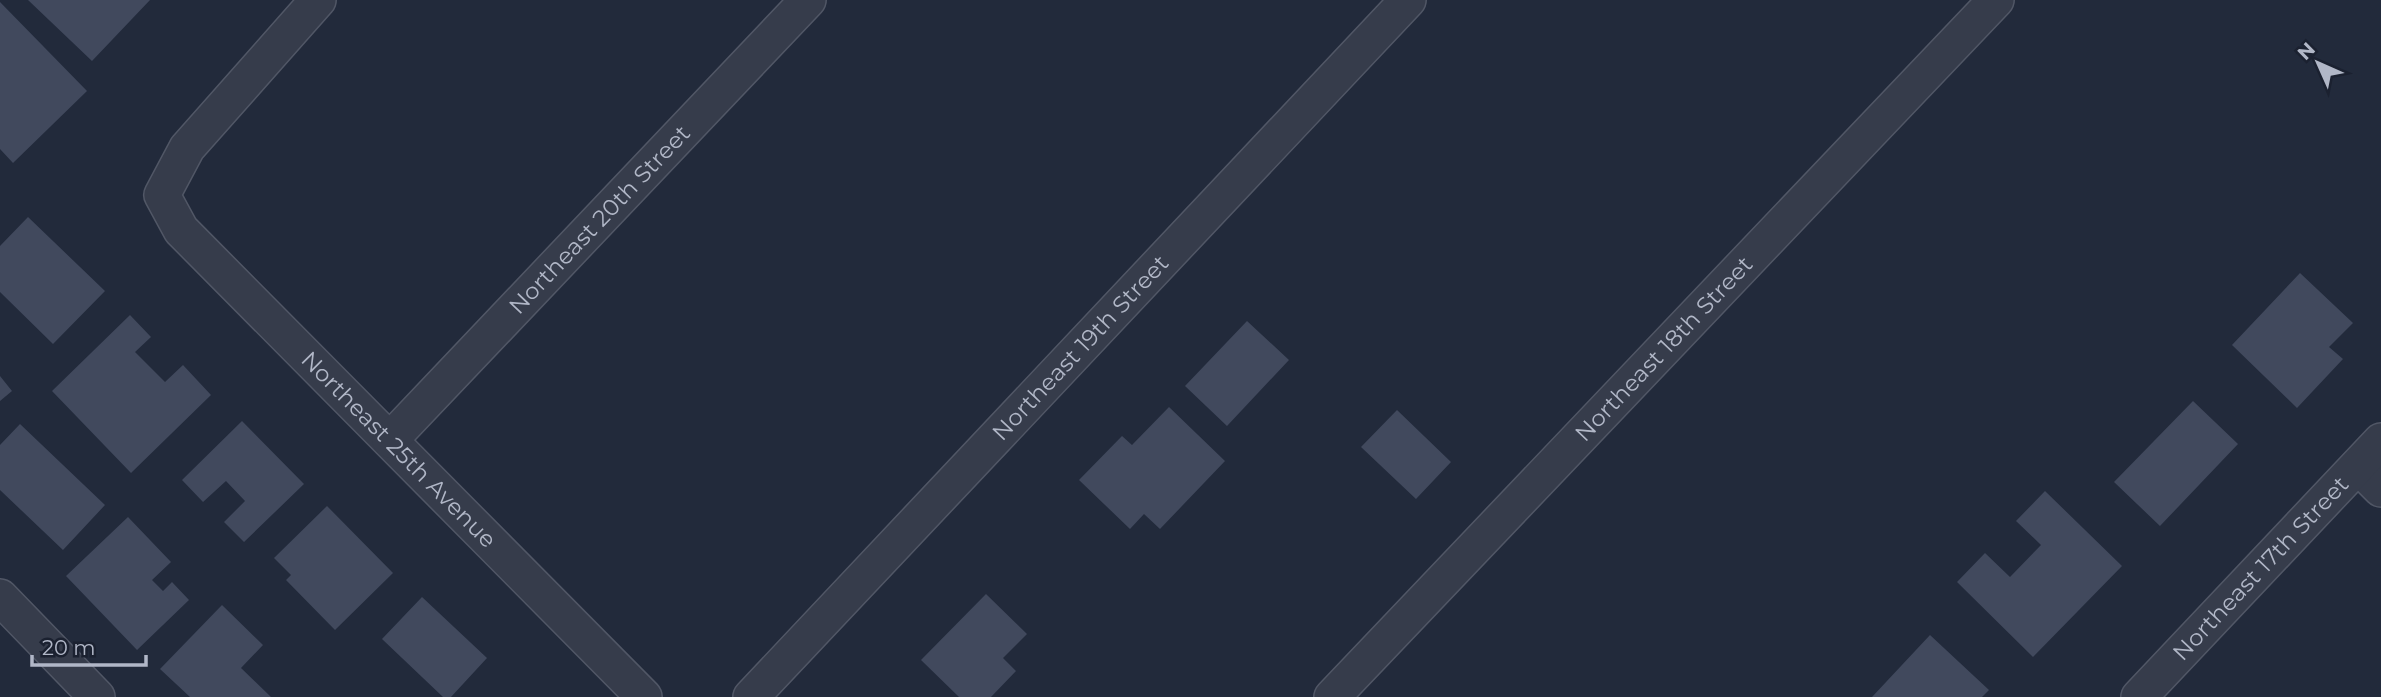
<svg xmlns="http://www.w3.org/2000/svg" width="2381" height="697" viewBox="0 0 2381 697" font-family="Montserrat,sans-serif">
<rect width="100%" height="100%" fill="#222a3b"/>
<path fill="#41495d" d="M28,0H150L92,61Z
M0,2L87,91L13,163L0,149Z
M28,217L105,291L53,344L0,292V246Z
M2300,273L2353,323L2329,347L2343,359L2297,408L2232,345Z
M130,315L151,337L135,352L165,382L183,365L211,395L131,473L52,391Z
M1247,321L1289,360L1227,426L1185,386Z
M0,376L12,391L0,401Z
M2193,401L2238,444L2160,526L2114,482Z
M1169,407L1225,461L1160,529L1144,514L1130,529L1079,480L1122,436L1132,445Z
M1397,410L1451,462L1416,499L1361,447Z
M242,421L304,484L244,542L224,522L245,501L226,481L203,502L182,480Z
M20,424L105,505L63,550L0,490V445Z
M2045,491L2122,566L2033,657L1957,582L1985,553L2010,577L2041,545L2016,521Z
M327,506L393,573L335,630L286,580L291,575L274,558Z
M128,517L171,562L152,580L163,591L172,582L189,600L137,650L66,576Z
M986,594L1027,634L1003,658L1016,671L991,697H959L921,660Z
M422,597L487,658L451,697H443L382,639Z
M222,605L263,645L241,668L271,697H190L160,669Z
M1930,635L1989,690L1982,697H1872Z"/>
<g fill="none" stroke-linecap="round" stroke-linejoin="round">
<defs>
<g id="street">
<path id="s1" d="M318,0L187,148L162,195L181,230L644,697"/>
<path id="s2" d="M390,440L808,0"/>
<path d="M2358,466L2381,489"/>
<path d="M0,597L97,697"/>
<path id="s3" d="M751,697L1408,0"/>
<path id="s4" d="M1332,697L1996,0"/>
<path id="s5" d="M2139,697L2381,441"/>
</g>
</defs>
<use href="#street" stroke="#515766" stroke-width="38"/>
<use href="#street" stroke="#363c4b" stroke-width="35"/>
</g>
<g text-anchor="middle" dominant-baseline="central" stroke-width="5" stroke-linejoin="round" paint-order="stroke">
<g font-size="23" fill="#b1b7c7" stroke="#1b2130">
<text stroke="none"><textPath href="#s2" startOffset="304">Northeast 20th Street</textPath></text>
<text stroke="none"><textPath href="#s3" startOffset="480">Northeast 19th Street</textPath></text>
<text stroke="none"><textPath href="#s4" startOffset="481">Northeast 18th Street</textPath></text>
<text stroke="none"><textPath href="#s1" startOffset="600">Northeast 25th Avenue</textPath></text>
<text stroke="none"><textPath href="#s5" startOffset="177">Northeast 17th Street</textPath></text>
</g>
</g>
<g transform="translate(2318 63) rotate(315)" stroke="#1b2130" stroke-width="5" paint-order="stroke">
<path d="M0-5L12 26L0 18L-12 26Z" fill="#b1b7c7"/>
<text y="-10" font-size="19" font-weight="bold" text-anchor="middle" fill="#b1b7c7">N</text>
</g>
<path d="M32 655v10h114v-10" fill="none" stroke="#b1b7c7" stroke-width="3.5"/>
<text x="42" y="655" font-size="21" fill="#b1b7c7" stroke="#1b2130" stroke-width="5" paint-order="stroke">20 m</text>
</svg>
